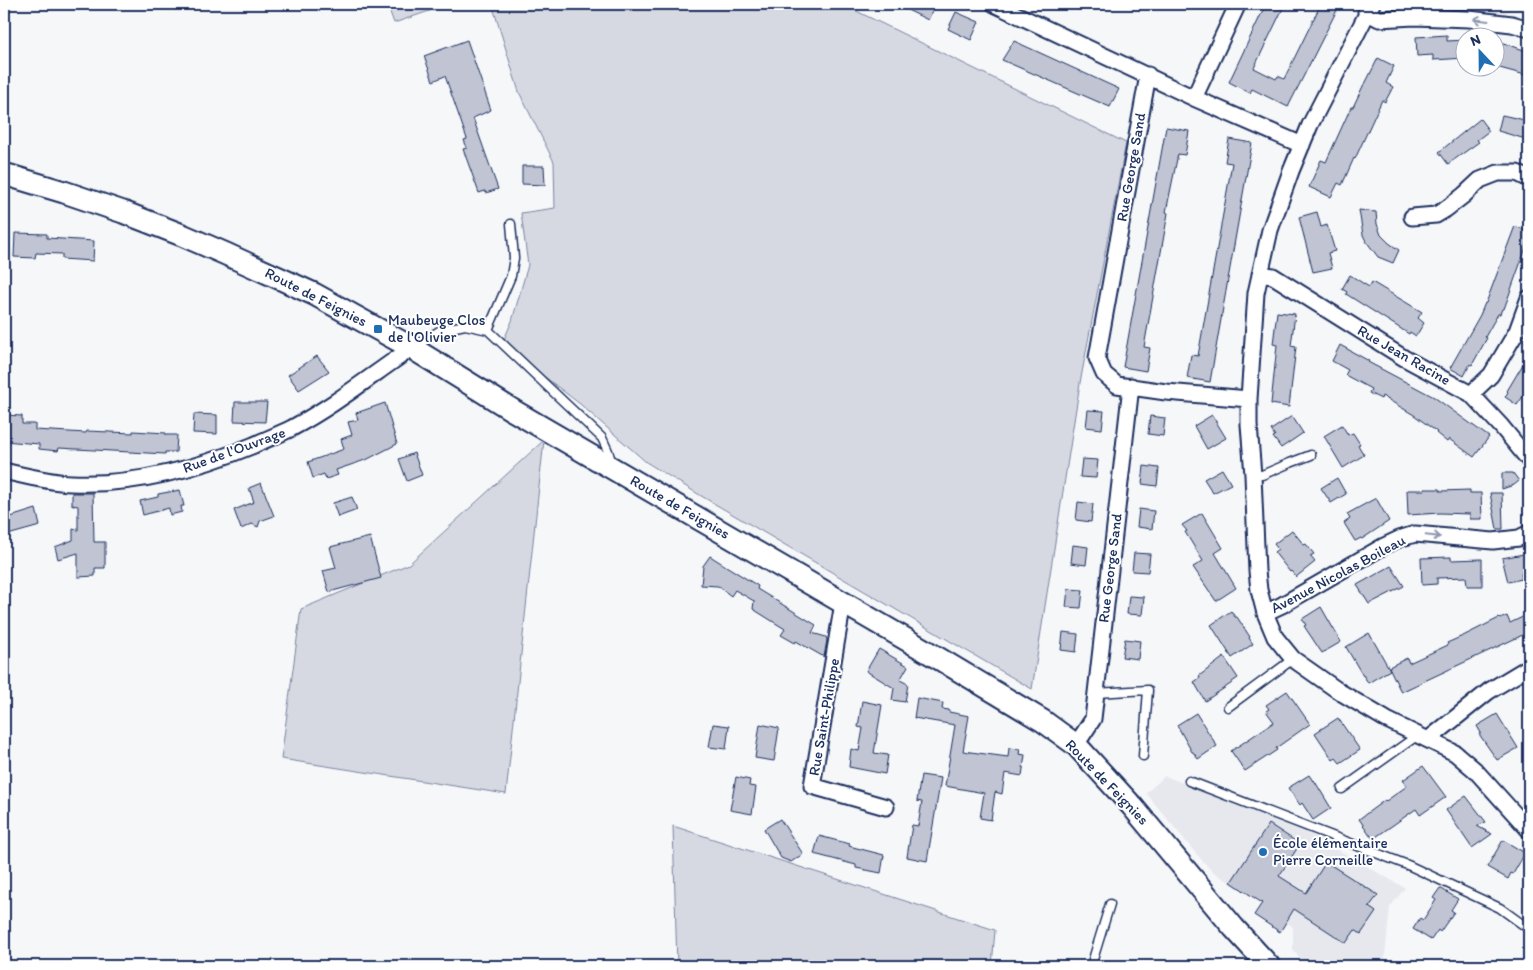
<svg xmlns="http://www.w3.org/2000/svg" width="1533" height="970" viewBox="0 0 1533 970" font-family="Itim,sans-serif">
<rect width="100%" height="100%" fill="#f6f7f9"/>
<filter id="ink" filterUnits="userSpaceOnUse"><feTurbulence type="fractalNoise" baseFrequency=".02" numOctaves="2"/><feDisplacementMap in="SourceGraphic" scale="10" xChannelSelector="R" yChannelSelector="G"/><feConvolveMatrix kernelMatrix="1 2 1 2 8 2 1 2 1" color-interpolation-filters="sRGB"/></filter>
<g filter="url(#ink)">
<path fill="#e6e8ee" d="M1165,776L1305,831L1405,888L1390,907L1384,966H1306L1293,950V927L1286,922L1280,932L1262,903L1212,871L1198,856L1146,793Z"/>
<path fill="#d6d9e2" stroke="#7884a0" d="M387,4H450L394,23Z
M492,4H842L1126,143L1080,383L1032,689L703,497L646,462L580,404L502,344L512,321L528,265L521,213L555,208L554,162L519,92Z
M544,440L506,794L281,759L301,609L409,564Z
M673,826L995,930L992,966H677Z"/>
<path fill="#c0c4d3" stroke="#1b2f5e" d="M895,4H936L928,20Z
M1266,4H1285L1254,68L1276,79L1278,76L1284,79L1321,4H1340L1288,107L1252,89L1250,93L1229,82Z
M956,12L979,22L971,40L948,29Z
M1447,35V41L1466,40V58L1433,60V55L1417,56L1416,37Z
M467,40L491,110L473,118L498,189L486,193L485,191L479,193L463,149L467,148L464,140L467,139L445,76L433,81L424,56Z
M1496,40L1529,52V76L1496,67Z
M1014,41L1119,89L1110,107L1002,60Z
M1378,58L1394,66L1386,83L1393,87L1385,102L1382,100L1355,159L1354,158L1342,185L1338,183L1331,197L1309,187L1321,160L1326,162L1351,107H1353L1364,84H1365Z
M1502,115L1529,121V140L1498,131Z
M1480,119L1489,131L1477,140L1479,142L1448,164L1439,152Z
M1166,127L1189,131L1185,155L1178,154L1166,212L1168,213L1144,347L1150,348L1146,371L1123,367Z
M1229,139L1252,143L1210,382L1187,378L1191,355L1198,356L1232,163L1225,162Z
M522,166H544L545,185L522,184Z
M1359,210L1376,212L1377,224L1381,235L1389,243L1399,250L1393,263L1378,257L1366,241L1363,235Z
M1317,212L1321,227L1327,225L1335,251L1328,253L1332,268L1313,272L1299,217Z
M1515,226L1529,232V239L1504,309H1502L1500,314H1498L1485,337L1487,338L1472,365L1470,364L1464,376L1450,368L1480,315L1485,303H1486Z
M15,233L47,234V238L94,241L93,261L62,259V254L36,253L35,258L14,257Z
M1350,275L1369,287L1372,282L1422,312L1418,318L1424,323L1416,336L1410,332L1409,334L1346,294L1347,292L1342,289Z
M1277,312L1295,314L1291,346L1296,347L1289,407L1271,404L1277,345L1273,344Z
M1340,345L1369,361L1368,362L1434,397L1489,437L1474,457L1449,439L1447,442L1436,433L1437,432L1414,415L1382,396L1381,399L1369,393L1371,389L1345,375L1348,370L1332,361Z
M1529,354V388L1517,405L1505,397L1508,392L1507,391Z
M317,356L329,371L299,390L288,375Z
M235,402H267L265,422L234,421Z
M385,403L397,444L368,459L336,470L338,475L326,479L324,474L313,478L308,462L344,449L341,439L352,435L348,422L358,420L356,413Z
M1088,410L1104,411L1102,429L1086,427Z
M194,414L217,415V434L193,433Z
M4,415L22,416V424H35V430L86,433L87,431L133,433V431L166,433V435H177L176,452H165V454L59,448L58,451L39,449V444L4,441Z
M1212,415L1226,438L1207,449L1194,426Z
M1150,416L1165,418L1163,436L1148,434Z
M1292,416L1303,433L1281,448L1273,437L1275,436L1271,430Z
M1342,425L1348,435L1353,433L1360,444L1358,445L1364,455L1343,468L1324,436Z
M414,453L422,475L407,481L399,459Z
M1082,459L1098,460L1096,478L1080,477Z
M1144,466L1159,468L1157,486L1142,484Z
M1222,469L1231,484L1213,493L1204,479Z
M1502,473H1513L1519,481L1514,485L1502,489Z
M1337,478L1346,494L1331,503L1321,488Z
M261,483L274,516L260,521L258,527L252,524L241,529L234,510L254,502L249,488Z
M1425,489H1440V491L1470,490V493H1481L1482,519H1470V514L1440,513L1408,515L1407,490H1425Z
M180,490L184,506H181L182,512L170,515L169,508L143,515L140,501L158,497V494Z
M72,493H93L94,542H105V568H95V576L78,577V553L58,559L55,547L73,540V529L78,530V506L72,505Z
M1490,493H1502L1503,529H1497Z
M352,497L357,510L338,517L333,503Z
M1376,498L1389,521L1362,539L1361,538L1355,541L1344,523L1350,519L1347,514Z
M1078,502L1093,504L1091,522L1076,520Z
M36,509L40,526L4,536V519Z
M1139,509L1154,511L1152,529L1137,527Z
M1202,513L1223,548L1215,553L1236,588L1216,601L1193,567L1203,561L1185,532L1187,531L1182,525Z
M1292,530L1304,545L1306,544L1314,554L1310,556L1315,562L1296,577L1291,571L1290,572L1274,552L1278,549L1274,544Z
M370,537L381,578L329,592L323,571L336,568L330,547Z
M1073,545L1088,547L1086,565L1071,563Z
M1134,553L1150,554L1148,572L1132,571Z
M1529,553V572L1521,573L1522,579L1508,582L1502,558Z
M710,556L758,586L757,589L816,625L812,633L826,637L827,640L824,657L796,641L795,643L781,635L785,629L753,609L754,601L735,590L731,596L718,586L701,585L703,566Z
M1451,557V560L1482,559V586H1467L1466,577L1437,578V584L1422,585L1421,558Z
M1391,566L1404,586L1369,604L1357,585Z
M1068,589L1083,590L1081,608L1066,607Z
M1129,596L1144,597L1142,615L1127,614Z
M1321,607L1341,642L1322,653L1304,626L1306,625L1302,619Z
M1231,611L1235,617H1237L1250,637L1249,638L1253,644L1232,658L1211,625Z
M1529,614V632L1401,692L1389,667L1407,658L1409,663L1448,645L1447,643L1465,635L1499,618L1500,619L1507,616L1510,623Z
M1063,632L1078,634L1076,652L1061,650Z
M1369,633L1390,670L1368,683L1364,676H1363L1346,647Z
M1125,639L1140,641L1138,659L1122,657Z
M879,649L908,666L900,680L908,684L905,702L892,700L894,688L866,671Z
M1224,657L1238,678L1232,682V683L1205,701L1194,682L1200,678L1199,676Z
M1287,691L1310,724L1276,748L1277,750L1245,771L1231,751L1274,722L1266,711L1269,709L1266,705Z
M917,698L943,703L942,709L949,710V712L969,716L963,751L1008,757L1009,748L1020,749L1019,754L1025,755L1022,776L1005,773L1002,794L995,792L991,820L980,818L984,793L945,786L955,725L914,718Z
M862,701L882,705L874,753L888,755L885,774L849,767L851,749L859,751L863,728L858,727Z
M1196,713L1217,746L1198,759L1193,752H1192L1177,725Z
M1497,714L1518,748L1497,760L1479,734L1481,733L1477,726Z
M1338,718L1360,750L1340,763L1336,758L1333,760L1315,733Z
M713,724L729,726L726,749L709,747Z
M760,724L779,728L774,761L755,758Z
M1423,766L1446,797L1420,815L1416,809L1373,839L1359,819L1385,800L1386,801L1407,786L1403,780Z
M921,775L941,778L927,861L907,857L912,825L918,826L922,802L917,801Z
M1309,775L1313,781L1314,780L1331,808L1313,820L1302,803L1300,805L1288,788Z
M736,777L750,780L749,786L756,787L752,814L730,810Z
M1466,796L1486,822L1477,826L1492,834L1472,848L1446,810Z
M780,819L803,854L791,862L781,858L764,829Z
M1269,824L1300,844L1279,876L1306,893L1326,862L1378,895L1369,907L1376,912L1361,934L1355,930L1346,943L1294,909L1280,932L1254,915L1262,903L1231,882Z
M819,836L850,844L849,846L884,855L881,873L856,868V865L814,854Z
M1503,840L1525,853L1513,874L1511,873L1508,879L1487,867Z
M1440,888L1458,899L1451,910L1454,912L1440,932L1438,930L1431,940L1413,929L1420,918L1423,920L1436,900L1433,898Z"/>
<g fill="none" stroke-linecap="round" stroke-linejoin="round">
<defs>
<path id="lane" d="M488,330L511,276L514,258L511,224
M415,346L441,330L465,325L488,330L602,438L608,451L612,464
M1253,475H1262L1290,463L1311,455
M1096,693L1148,690L1143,756
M1228,707L1293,659
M1189,781L1410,866L1500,908L1529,929
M1342,789L1418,735
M1091,966L1110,904"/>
<path id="street" d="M994,4L1194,98L1302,145
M1372,4L1310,125L1291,171L1270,230L1256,293L1249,399V425L1253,475L1257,571L1259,590L1265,613L1275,637L1293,659L1340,692L1387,720L1455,753L1475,770L1529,830
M1366,12L1379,19L1414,17L1469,19L1512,24L1529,29
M1148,75L1097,358L1104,374L1117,385L1166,392L1249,399
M1194,98L1236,8L1237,4
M1412,217L1436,215L1446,209L1464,195L1480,180L1498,173H1517L1529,179
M1260,274L1273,276L1404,358L1471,394L1501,426L1529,460
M1471,394L1491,375L1517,331L1529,298
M4,471C26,476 48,482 71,483C134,486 196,469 254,445C267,439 280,434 292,428C335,405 372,375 412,348
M843,603L812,786L886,807
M1265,613L1282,605L1384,546L1399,539L1415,534L1493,541L1519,538L1529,533
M1429,739L1489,691L1529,667
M1076,745L1093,719L1131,386"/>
<path id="secondary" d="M4,174L64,192L123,212L182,235L226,254L314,294L412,348L514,411L938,658L1043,721L1076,745L1132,806L1234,928L1269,966"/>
</defs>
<use href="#lane" stroke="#1b2f5e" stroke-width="11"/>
<use href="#street" stroke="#1b2f5e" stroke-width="19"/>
<use href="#secondary" stroke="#1b2f5e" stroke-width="25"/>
<use href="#lane" stroke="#fff" stroke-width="8"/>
<use href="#street" stroke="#fff" stroke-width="15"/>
<use href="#secondary" stroke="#fff" stroke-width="21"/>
</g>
<defs><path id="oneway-shaft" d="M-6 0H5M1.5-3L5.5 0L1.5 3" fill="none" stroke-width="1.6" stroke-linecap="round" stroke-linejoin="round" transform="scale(1.25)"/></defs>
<g stroke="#8d97ae">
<use href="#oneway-shaft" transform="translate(1481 20) rotate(-173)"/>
<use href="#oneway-shaft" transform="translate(1433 536) rotate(6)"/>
</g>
</g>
<g fill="#1f6fb2" stroke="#fff" stroke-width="2">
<rect x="373" y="324" width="10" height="10" rx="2.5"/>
<circle cx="1263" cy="852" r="5"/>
</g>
<g text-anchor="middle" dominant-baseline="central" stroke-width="4" stroke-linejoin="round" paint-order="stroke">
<g font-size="15" fill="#1b2f5e" stroke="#fff">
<text transform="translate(1131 167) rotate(-80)">Rue George Sand</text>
<text transform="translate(316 297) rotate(27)">Route de Feignies</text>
<text transform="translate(1404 355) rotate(30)">Rue Jean Racine</text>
<text transform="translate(234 450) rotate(-20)">Rue de l'Ouvrage</text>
<text transform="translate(680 507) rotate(30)">Route de Feignies</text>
<text transform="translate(1110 568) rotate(-83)">Rue George Sand</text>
<text transform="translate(1338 574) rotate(-28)">Avenue Nicolas Boileau</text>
<text transform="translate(824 717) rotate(-80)">Rue Saint-Philippe</text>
<text transform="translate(1107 782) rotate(46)">Route de Feignies</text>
</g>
<g font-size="15" fill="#1b2f5e" stroke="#fff" text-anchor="start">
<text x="388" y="320">Maubeuge Clos<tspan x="388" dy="17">de l'Olivier</tspan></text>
<text x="1273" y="843">École élémentaire<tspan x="1273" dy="17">Pierre Corneille</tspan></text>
</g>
</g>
<rect width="1533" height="970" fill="none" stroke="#fff" stroke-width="20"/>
<rect x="10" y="10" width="1513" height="950" fill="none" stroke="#1b2f5e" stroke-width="2" filter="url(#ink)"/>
<g transform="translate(1480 52) rotate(338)"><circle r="24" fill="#ffffff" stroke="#a4acbf"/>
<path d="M0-4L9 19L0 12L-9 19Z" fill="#1f6fb2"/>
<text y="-8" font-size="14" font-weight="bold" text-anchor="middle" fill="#1b2f5e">N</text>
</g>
</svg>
